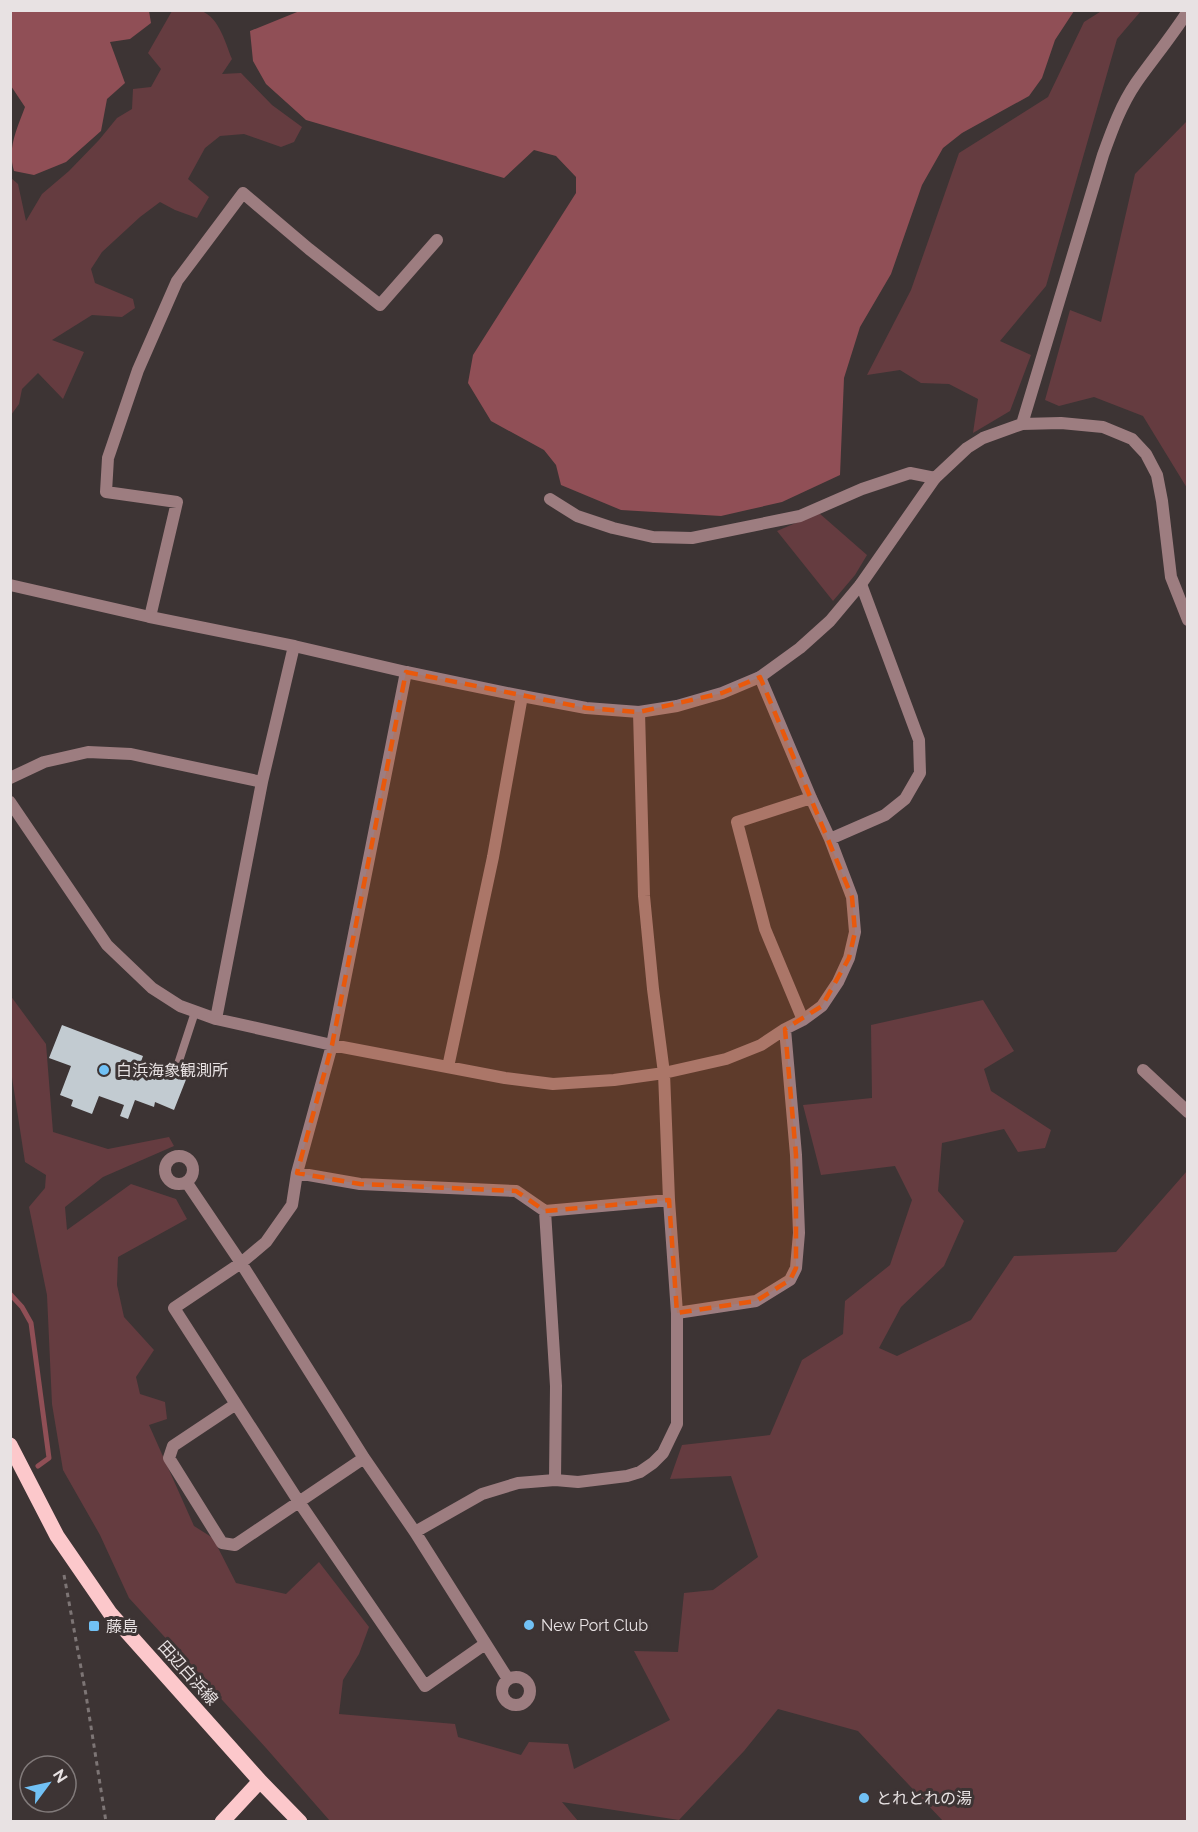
<svg xmlns="http://www.w3.org/2000/svg" width="1198" height="1832" viewBox="0 0 1198 1832" font-family="Raleway,'Noto Sans JP',sans-serif">
<rect width="100%" height="100%" fill="#3d3434"/>
<path fill="#653c40" d="M1103,10L1141,11L1117,39L1046,286L1000,341L1031,355L1010,411L973,433L978,399L949,384L921,383L900,370L867,375L911,290L959,153L1048,97L1084,22Z
M172,11C180,10 189,9 197,10C218,13 225,42 232,59L222,74L241,73L272,105L302,127L294,142L281,147L244,134L220,136L205,148L188,179L209,197L197,218L175,210L160,202L140,217L102,252L91,269L95,283L133,299L135,308L122,317L92,315L52,340L84,352L63,399L38,373L22,389L19,404L11,415V178L18,184L26,221L42,194L69,171L99,140L117,118L132,109L133,89L151,87L161,69L148,53Z
M1187,121V488L1143,416L1094,397L1059,406L1045,400L1070,310L1101,322L1135,174Z
M819,513L867,555L855,575L833,601L777,531Z
M10,995L46,1044L53,1132L108,1149L169,1137L174,1146L103,1177L65,1207L67,1230L131,1184L176,1199L187,1219L118,1257L117,1285L124,1317L154,1350L136,1377L140,1394L165,1402L167,1419L149,1425L194,1526L213,1538L236,1583L286,1594L319,1562L369,1627L359,1654L343,1680L339,1714L455,1724L458,1737L521,1755L529,1742L568,1744L574,1769L670,1720L634,1651L678,1652L684,1593L713,1590L758,1557L731,1476L670,1479L682,1445L770,1435L802,1360L843,1334L845,1301L890,1265L912,1200L895,1166L821,1175L803,1105L872,1098L871,1025L983,1000L1014,1051L984,1069L991,1091L1051,1130L1045,1148L1018,1152L1004,1129L942,1143L938,1191L964,1221L944,1266L901,1307L879,1348L897,1356L971,1320L1014,1256L1116,1252L1187,1171V1821H943L858,1731L778,1709L744,1751L679,1820L562,1802L578,1821H330L266,1748L129,1598L100,1535L63,1470L52,1404L47,1295L29,1207L45,1188L46,1175L25,1162L11,1071Z"/>
<path fill="#904f56" d="M11,10L149,11L151,23L130,39L110,42L125,83L107,99L101,131L66,162L34,175L14,171C7,148 17,129 25,107L11,86Z
M302,10H1074V11L1055,40L1042,78L1029,96L962,133L943,148L922,185L891,274L860,327L844,378L840,475L782,502L721,516L621,510L561,485L556,465L544,450L491,421L468,383L473,355L576,193V177L556,156L534,150L504,178L306,120L266,84L253,61L250,31Z"/>
<g fill="none" stroke-linecap="round" stroke-linejoin="round">
<path stroke="#904f56" stroke-width="5" d="M10,1294L22,1307L31,1323L49,1458L38,1466"/>
</g>
<path fill="#c2cbd1" d="M62,1025L143,1056L137,1073L155,1080L160,1067L187,1077L174,1110L155,1102L154,1107L135,1100L128,1119L120,1116L124,1105L99,1096L92,1114L71,1106L73,1100L60,1095L71,1066L49,1058Z"/>
<g fill="none" stroke-linecap="round" stroke-linejoin="round">
<path stroke="#7d7575" stroke-width="3" stroke-dasharray="4.5 4.5" stroke-linecap="butt" d="M64,1575L86,1695L106,1822"/>
<path stroke="#9d7d80" stroke-width="8" d="M177,1067L195,1012"/>
<path stroke="#9d7d80" stroke-width="12" d="M1022,424L1103,155C1112,130 1121,105 1136,83C1153,59 1172,36 1188,11
M550,499L577,516L613,528L653,537L692,538L800,516L862,489L910,473L935,478L967,448L983,438L1022,424L1061,423L1103,427L1132,439L1146,454L1157,475L1162,501L1171,577L1188,620
M150,617L177,502L106,492L108,458L138,370L177,281L243,193L309,249L380,305L437,240
M406,672L332,1045L297,1173L292,1205L266,1242L241,1263L174,1308L299,1502L425,1686L485,1644
M10,778L44,762L88,752L131,754L262,782
M10,802L107,945L152,988L180,1006L216,1019L332,1045L505,1078L553,1084L614,1080L664,1073L726,1059L761,1045L785,1029L803,1020L822,1006L838,982L849,958L855,932L852,897L830,839L811,798L760,677
M830,839L885,815L905,799L920,773L919,740L861,584
M216,1019L262,782L294,646
M803,1020L765,929L737,822L811,798
M448,1067L493,857L522,696
M1143,1070L1188,1112
M165 1170a14 14 0 1 1 28 0a14 14 0 1 1-28 0Z
M297,1173L360,1184L516,1191L545,1211L669,1200
M187,1183L241,1263L364,1458L415,1532L508,1679
M545,1211L556,1386L555,1480
M677,1313L756,1301L790,1280L796,1268L799,1233L796,1155L785,1029
M236,1404L173,1446L169,1458L222,1543L235,1545L364,1458
M415,1532L482,1494L518,1483L555,1480L578,1482L627,1476L640,1472L653,1463L663,1453L677,1424V1313L669,1200L664,1073L653,989L644,896L639,712
M502 1691a14 14 0 1 1 28 0a14 14 0 1 1-28 0Z"/>
<path stroke="#9d7d80" stroke-width="12" d="M10,585L150,617L294,646L406,672L522,696L586,708L639,712L677,706L722,693L760,677L800,648L830,621L861,584L935,478"/>
<path stroke="#fcc8cb" stroke-width="15" d="M10,1445L57,1536L110,1613L260,1781L300,1822
M222,1822L260,1781"/>
</g>
<path fill="#e8590c" fill-opacity="0.2" stroke="#e8590c" stroke-width="4.5" stroke-dasharray="12 8" stroke-linejoin="round" d="M406,672L586,708L639,712L722,693L760,677L852,897L855,932L849,958L822,1006L785,1029L796,1155V1268L790,1280L756,1301L677,1313L669,1200L545,1211L516,1191L360,1184L297,1173L332,1045Z"/>
<g fill="#71c1f5" stroke="#3d3434" stroke-width="2">
<circle cx="104" cy="1070" r="6"/>
<circle cx="529" cy="1625" r="6"/>
<rect x="88" y="1620" width="12" height="12" rx="3"/>
<circle cx="864" cy="1798" r="6"/>
</g>
<g text-anchor="middle" dominant-baseline="central" stroke-width="6" stroke-linejoin="round" paint-order="stroke">
<g font-size="16" fill="#e8e2e3" stroke="#3d3434" text-anchor="start">
<text x="116" y="1070">白浜海象観測所</text>
<text x="541" y="1625">New Port Club</text>
<text x="106" y="1626">藤島</text>
<text x="876" y="1798">とれとれの湯</text>
</g>
<g font-size="16" fill="#e8e2e3" stroke="#3d3434">
<text transform="translate(188 1673) rotate(48)">田辺白浜線</text>
</g>
</g>
<rect width="1198" height="1832" fill="none" stroke="#e8e2e3" stroke-width="24"/>
<g transform="translate(48 1784) rotate(57)"><circle r="28" fill="#3d3434" stroke="#817a7a" stroke-width="1.5"/>
<path d="M0-4.5L10 22L0 15L-10 22Z" fill="#71c1f5"/>
<text y="-9" font-size="16" font-weight="bold" text-anchor="middle" fill="#e8e2e3">N</text>
</g>
</svg>
